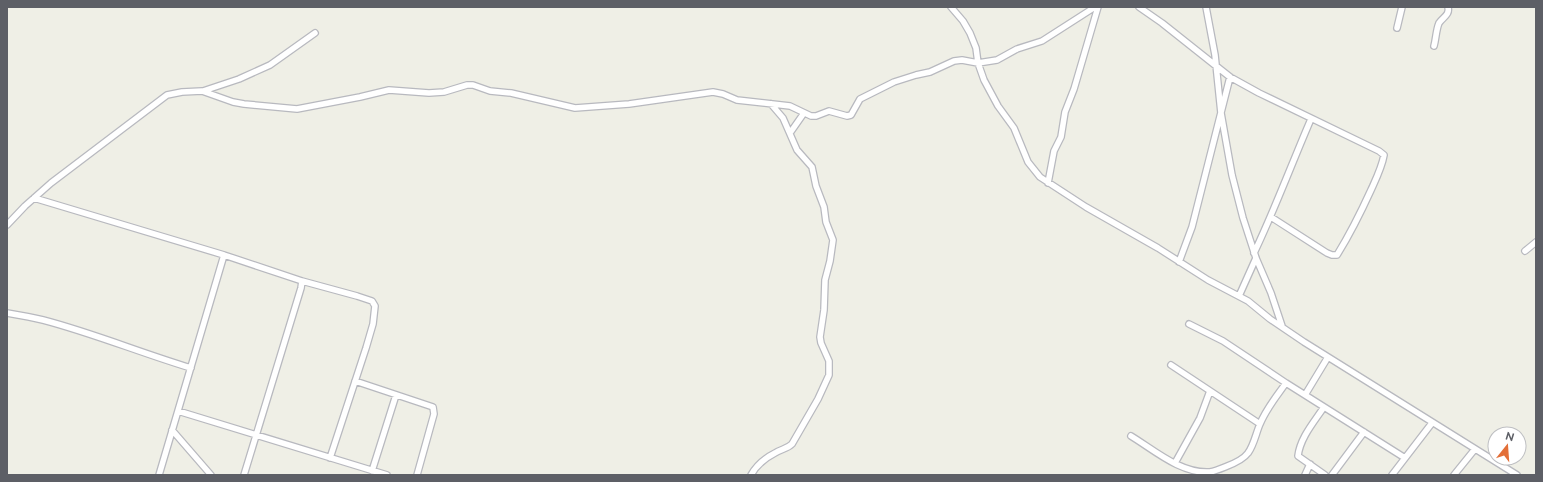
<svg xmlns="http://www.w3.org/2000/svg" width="1543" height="482" viewBox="0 0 1543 482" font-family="Raleway,sans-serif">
<rect width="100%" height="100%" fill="#efefe6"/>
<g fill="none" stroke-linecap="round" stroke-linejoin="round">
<defs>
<path id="street" d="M951,7L963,21L970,33L976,48L978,63L984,80L998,106L1014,128L1028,162L1040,177L1086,207L1158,248L1208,280L1248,301L1270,319L1304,342L1517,475
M1139,7L1162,23L1230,77L1259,93L1379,151L1384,155C1382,167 1376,179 1371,190C1361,212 1350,234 1337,255H1332L1327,253L1271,217
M1206,7L1215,55L1221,113L1232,175L1243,218L1256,258L1271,293L1282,326
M1397,28L1402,7
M1434,46C1436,39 1436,30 1439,23C1443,17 1450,15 1448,7
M203,91L239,79L270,65L315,33
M790,133L804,113
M1048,183L1054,151L1061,137L1065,112L1074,89L1098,7
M34,198L224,255L302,281L301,288L244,475
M7,225L25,206L51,183L167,95L182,92L202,91L233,102L244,104L297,109L360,97L389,90L429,93L444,92L467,85H473L490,91L511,93L575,108L629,104L713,92L723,94L737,100L790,106L811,116H816L829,111L847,116L851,115L860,99L894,82L916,75L930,72L954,61L962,60L978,63L997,60L1017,49L1042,41L1095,7
M1525,251L1536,242
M1254,253C1275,209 1292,163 1311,119
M1179,262L1192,227L1230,77
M302,281L357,296L372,301L375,306L373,324L366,348L330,458
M1239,296L1256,258
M7,313C19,315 31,317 43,320C93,333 141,353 191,368
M1189,324L1223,341L1286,383L1405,458
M1171,365L1260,424
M355,381L433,407L434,414L417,475
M1305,395L1328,357
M1324,407C1314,422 1300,438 1298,456L1325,475
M178,411L387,475
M172,430L211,475
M1131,436C1154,450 1181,474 1210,472C1215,471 1220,469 1225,467C1233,464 1243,460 1248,453C1254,445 1256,433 1260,424C1266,409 1276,397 1286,383
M1175,463L1200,418L1210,391
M372,471L396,395
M159,475L224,255
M751,475C756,466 765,458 775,453C781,449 787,449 792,444L818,399L829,375V361L821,343L820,337L824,310L825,280L830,261L833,240L826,222L824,207L816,186L812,167L797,150L783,118L771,104
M1305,475L1310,464
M1332,475L1364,432
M1392,475L1432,423
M1454,475L1475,449"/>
</defs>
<use href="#street" stroke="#b8b9bf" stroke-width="8"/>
<use href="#street" stroke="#fff" stroke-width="5.5"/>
</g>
<rect width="1543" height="482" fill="none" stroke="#5d5f66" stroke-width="16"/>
<g transform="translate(1507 446) rotate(17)"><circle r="19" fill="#ffffff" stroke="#bebfc2"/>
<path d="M0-3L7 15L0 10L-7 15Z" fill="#e36f38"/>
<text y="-6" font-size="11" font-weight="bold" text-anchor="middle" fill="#5d5f66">N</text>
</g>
</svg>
